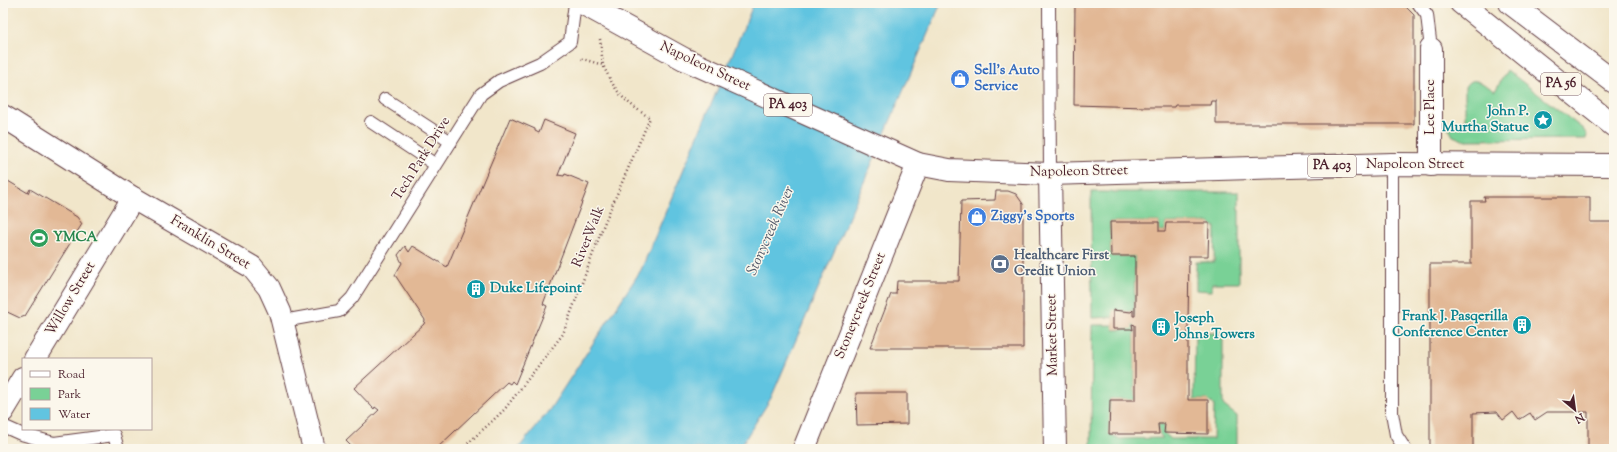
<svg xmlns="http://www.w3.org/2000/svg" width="1617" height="452" viewBox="0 0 1617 452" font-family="'Sorts Mill Goudy',serif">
<rect width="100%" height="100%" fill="#fbf7ec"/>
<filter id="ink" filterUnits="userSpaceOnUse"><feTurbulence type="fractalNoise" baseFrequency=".025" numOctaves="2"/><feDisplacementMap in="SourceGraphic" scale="8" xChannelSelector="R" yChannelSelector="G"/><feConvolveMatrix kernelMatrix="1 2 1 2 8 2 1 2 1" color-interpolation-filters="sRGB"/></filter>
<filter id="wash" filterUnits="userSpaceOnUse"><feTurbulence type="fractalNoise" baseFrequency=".012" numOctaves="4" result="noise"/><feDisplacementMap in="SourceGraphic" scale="16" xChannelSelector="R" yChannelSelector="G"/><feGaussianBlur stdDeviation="0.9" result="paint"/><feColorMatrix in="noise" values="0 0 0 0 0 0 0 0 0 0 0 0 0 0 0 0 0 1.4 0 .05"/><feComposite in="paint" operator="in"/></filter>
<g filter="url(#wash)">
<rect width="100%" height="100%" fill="#f1e6ca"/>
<path fill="#79d196" stroke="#627860" d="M1507,70L1583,129L1587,135L1586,139L1463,140L1453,136L1448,127L1465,126V87C1472,73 1486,86 1495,91Z
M1091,192H1239V283H1212V291L1196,290V262H1214L1215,227L1209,223H1166L1165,231H1159V222H1110L1111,256H1135L1134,316H1133V310L1113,317L1092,318Z
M1132,324L1135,325V400H1110V434L1120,439L1163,438L1159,434L1158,424H1165L1164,433L1171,439H1213L1214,404L1207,400H1194L1195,333H1223V405L1237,416V449H1091L1092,325H1113L1114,330L1131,329V330Z"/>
<path fill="#61c4e0" stroke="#567286" d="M754,3H941L771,398L739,449H518L550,409L641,270Z"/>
<g id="blocks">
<path fill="#e2b895" d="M1075,3H1402L1414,15V124H1216V101H1211L1210,105H1175L1174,107H1145L1074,105Z
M510,118L535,129V131L539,133L544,120L575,133L558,175L564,176L565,174L589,184L543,304L547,306L515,384L512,381L510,384L507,382L436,449H354L346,441L379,410L375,407L374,409L354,388L424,324L425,320L395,275L402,263L398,255L405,246L409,252L413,246L447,267Z
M3,178L28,193L30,189L77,217L82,224L25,316L20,318L3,310Z
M996,191H1008L1016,194L1023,204V348H870L891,294H896L897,281H959L961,201L995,200Z
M1484,197H1590V222H1614V449H1588V412H1547L1535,420L1530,413L1519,420L1513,412L1503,420L1497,412L1473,413V449H1430V264H1471V201H1485Z
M1110,222H1159V231H1165L1166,223H1209L1208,256H1189L1188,322V400H1208V434L1164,433L1165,424H1158L1159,434H1109L1110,400H1135V325L1132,324L1133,330L1131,329H1113V310L1131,312L1133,310V316H1135V256H1111Z
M856,393H907V424L857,425Z"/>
</g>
</g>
<g filter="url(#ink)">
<use href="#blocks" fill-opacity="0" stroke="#633d43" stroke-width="1"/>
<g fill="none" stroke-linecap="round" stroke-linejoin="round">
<defs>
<path id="lane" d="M1049,3L1050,174
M1418,3L1427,15L1431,49
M385,99L451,142
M371,122L436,165
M1392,164V413L1396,435L1405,449
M283,321L339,311L352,298L481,94L499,81L540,63L570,42L575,3
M3,426L21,434L54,443L114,435L118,449"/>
<path id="street" d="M1431,49V165
M35,359L133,198
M3,411L23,378
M804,449L918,164"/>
<path id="secondary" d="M3,116L133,198L252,267L269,288L280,312L314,449
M1050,174L1055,449"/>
<path id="primary" d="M582,3L684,59L918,164L949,170L1050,174L1392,164L1614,165"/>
<path id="highway" d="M1461,3L1614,126
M1510,3L1614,82"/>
</defs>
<use href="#lane" stroke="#633d43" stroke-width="14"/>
<use href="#street" stroke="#633d43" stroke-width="24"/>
<use href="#secondary" stroke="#633d43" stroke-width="24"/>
<use href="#primary" stroke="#633d43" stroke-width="24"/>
<use href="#highway" stroke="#633d43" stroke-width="24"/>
<path stroke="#633d43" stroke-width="2.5" stroke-dasharray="1 3" stroke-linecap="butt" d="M600,39L603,65
M462,449L504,410L563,334L604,224L650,118C623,100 617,95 603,65L579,58"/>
<use href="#lane" stroke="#fff" stroke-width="12"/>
<use href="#street" stroke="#fff" stroke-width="22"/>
<use href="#secondary" stroke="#fff" stroke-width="22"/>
<use href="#primary" stroke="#fff" stroke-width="22"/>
<use href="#highway" stroke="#fff" stroke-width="22"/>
</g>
</g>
<defs>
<symbol id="shop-disc" viewBox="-11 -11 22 22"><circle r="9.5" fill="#3f7fe0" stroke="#fbf7ec"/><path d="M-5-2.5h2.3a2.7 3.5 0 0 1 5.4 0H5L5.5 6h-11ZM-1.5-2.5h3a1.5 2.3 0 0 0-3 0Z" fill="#fff"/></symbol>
<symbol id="sight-disc" viewBox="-11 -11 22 22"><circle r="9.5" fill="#0f9aa8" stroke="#fbf7ec"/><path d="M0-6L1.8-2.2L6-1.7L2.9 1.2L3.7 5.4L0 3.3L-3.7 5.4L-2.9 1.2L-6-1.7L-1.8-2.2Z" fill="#fff"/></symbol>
<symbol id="stadium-disc" viewBox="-11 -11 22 22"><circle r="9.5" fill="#2e9e5b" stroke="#fbf7ec"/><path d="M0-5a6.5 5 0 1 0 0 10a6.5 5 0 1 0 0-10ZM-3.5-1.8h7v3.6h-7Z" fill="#fff"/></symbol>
<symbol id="bank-disc" viewBox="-11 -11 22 22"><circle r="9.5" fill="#5c6f8a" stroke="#fbf7ec"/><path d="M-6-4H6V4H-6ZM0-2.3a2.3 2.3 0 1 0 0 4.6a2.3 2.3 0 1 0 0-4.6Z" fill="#fff"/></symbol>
<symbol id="building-disc" viewBox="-11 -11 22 22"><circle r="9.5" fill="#0f9aa8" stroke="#fbf7ec"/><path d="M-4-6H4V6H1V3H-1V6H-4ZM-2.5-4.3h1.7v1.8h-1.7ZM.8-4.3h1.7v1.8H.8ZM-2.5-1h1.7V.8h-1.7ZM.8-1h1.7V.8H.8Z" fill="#fff"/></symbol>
</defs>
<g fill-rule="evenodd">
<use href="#shop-disc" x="949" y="68" width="22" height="22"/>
<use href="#sight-disc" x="1532" y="109" width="22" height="22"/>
<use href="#shop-disc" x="966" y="206" width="22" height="22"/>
<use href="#stadium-disc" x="28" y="227" width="22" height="22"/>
<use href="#bank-disc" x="989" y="253" width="22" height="22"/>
<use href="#building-disc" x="465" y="278" width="22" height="22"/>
<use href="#building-disc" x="1511" y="314" width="22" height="22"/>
<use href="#building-disc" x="1150" y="316" width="22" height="22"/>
</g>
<g text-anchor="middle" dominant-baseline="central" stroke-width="3" stroke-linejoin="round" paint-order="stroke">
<g fill="#fbf7ec" stroke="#7f6065" stroke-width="1">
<rect x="1541" y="73" width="40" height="22" rx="3"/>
<rect x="764" y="94" width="48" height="22" rx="3"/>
<rect x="1308" y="155" width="48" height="22" rx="3"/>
</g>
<g font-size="13" font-weight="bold" fill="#4a1f2b">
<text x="1561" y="84">PA 56</text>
<text x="788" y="105">PA 403</text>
<text x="1332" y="166">PA 403</text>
</g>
<g font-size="14" fill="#4a1f2b" stroke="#fbf7ec">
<text transform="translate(705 67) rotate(25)">Napoleon Street</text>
<text transform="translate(1431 107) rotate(-90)">Lee Place</text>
<text transform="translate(422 159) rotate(-58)">Tech Park Drive</text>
<text x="1415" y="165">Napoleon Street</text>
<text transform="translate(1079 172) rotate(-1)">Napoleon Street</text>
<text transform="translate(589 237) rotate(-68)">RiverWalk</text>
<text transform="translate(210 243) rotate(31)">Franklin Street</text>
<text transform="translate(71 299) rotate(-59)">Willow Street</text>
<text transform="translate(861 306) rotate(-68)">Stoneycreek Street</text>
<text transform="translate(1053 335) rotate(-91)">Market Street</text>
</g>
<g font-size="14" font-weight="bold" fill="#366cbe" stroke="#fbf7ec" text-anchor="start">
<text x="974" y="71">Sell's Auto<tspan x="974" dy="16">Service</tspan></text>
<text x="991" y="217">Ziggy's Sports</text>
</g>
<g font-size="14" font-weight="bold" fill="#0d838f" stroke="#fbf7ec" text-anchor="end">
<text x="1529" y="112">John P.<tspan x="1529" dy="16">Murtha Statue</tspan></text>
<text x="490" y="289" text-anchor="start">Duke Lifepoint</text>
<text x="1508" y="317">Frank J. Pasqerilla<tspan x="1508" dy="16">Conference Center</tspan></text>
<text x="1175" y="319" text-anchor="start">Joseph<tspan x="1175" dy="16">Johns Towers</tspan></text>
</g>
<g font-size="14" font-weight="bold" fill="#27864d" stroke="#fbf7ec" text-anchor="start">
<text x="53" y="238">YMCA</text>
</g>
<g font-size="14" font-weight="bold" fill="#4e5e75" stroke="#fbf7ec" text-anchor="start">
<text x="1014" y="256">Healthcare First<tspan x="1014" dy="16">Credit Union</tspan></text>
</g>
<g font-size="15" font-style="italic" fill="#52596a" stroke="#fbf7ec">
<text transform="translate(771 231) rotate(-66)">Stonycreek River</text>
</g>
</g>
<rect width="1617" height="452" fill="none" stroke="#fbf7ec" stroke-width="16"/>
<rect x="22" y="358" width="130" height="72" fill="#fbf7ec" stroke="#b4a19f"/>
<rect x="30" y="371" width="20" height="6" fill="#ffffff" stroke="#b4a19f"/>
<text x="58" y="378" font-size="12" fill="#4a1f2b">Road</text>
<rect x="30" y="388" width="20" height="12" fill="#79d196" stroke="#b4a19f"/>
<text x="58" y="398" font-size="12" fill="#4a1f2b">Park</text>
<rect x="30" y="408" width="20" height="12" fill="#61c4e0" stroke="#b4a19f"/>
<text x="58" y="418" font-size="12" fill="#4a1f2b">Water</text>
<g transform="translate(1575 410) rotate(151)" stroke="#fbf7ec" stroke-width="3" paint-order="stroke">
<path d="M0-3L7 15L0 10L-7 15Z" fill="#4a1f2b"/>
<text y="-6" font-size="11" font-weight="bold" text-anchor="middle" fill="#4a1f2b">N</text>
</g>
</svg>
